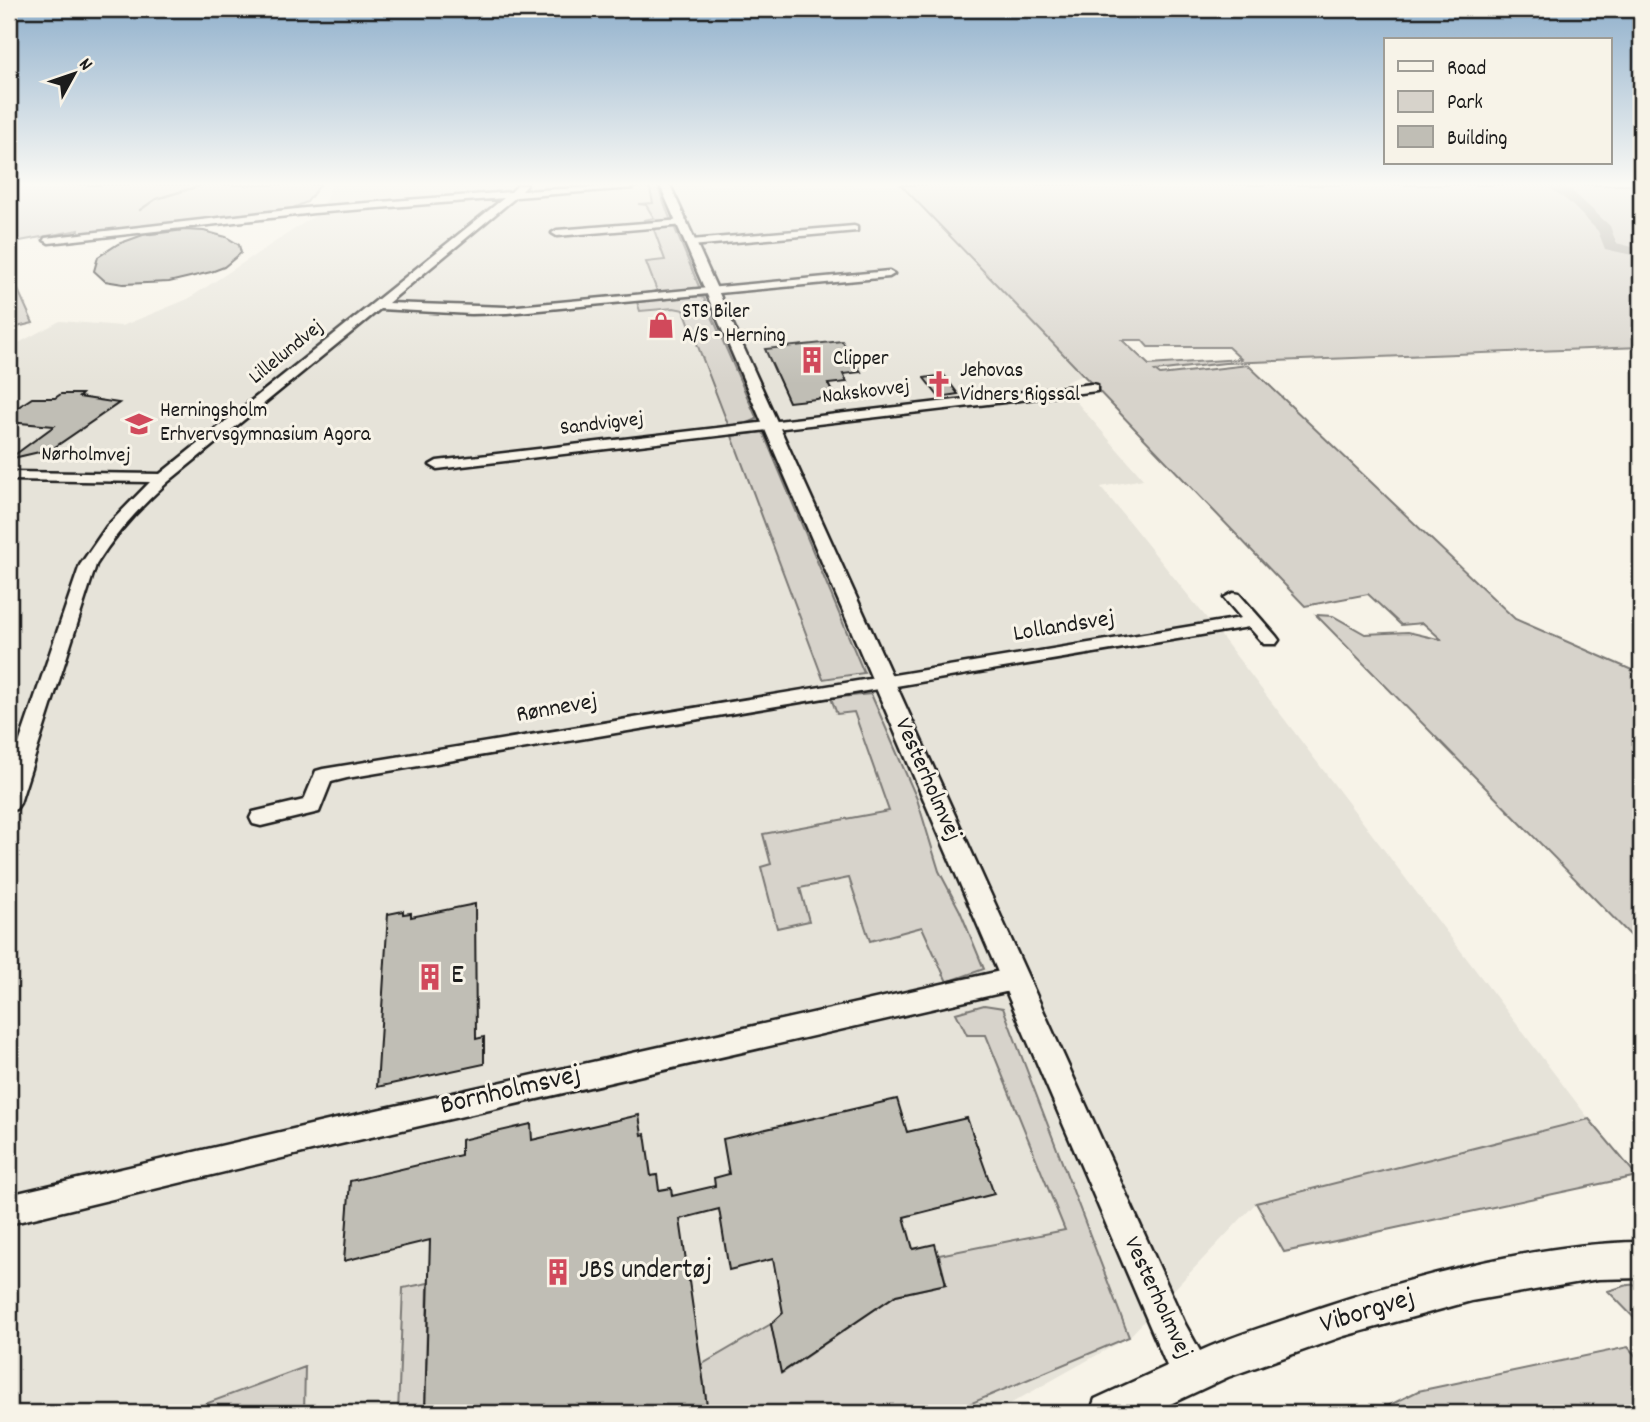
<svg xmlns="http://www.w3.org/2000/svg" width="1650" height="1422" viewBox="0 0 1650 1422" font-family="Dekko,sans-serif">
<rect width="100%" height="100%" fill="#f7f3e8"/>
<filter id="ink" filterUnits="userSpaceOnUse"><feTurbulence type="fractalNoise" baseFrequency=".0143" numOctaves="2"/><feDisplacementMap in="SourceGraphic" scale="14" xChannelSelector="R" yChannelSelector="G"/><feConvolveMatrix kernelMatrix="1 2 1 2 8 2 1 2 1" color-interpolation-filters="sRGB"/></filter>
<g filter="url(#ink)">
<path fill="#e6e3d9" d="M331,185H901L1085,374L1061,384L1143,479L1101,487L1221,636L1589,1119L1256,1203L1129,1337L994,1413H9V348L60,321L122,326L188,299L322,211Z"/>
<path fill="#d7d3cb" stroke="#7a7874" stroke-width="2" fill-rule="evenodd" d="M9,185H320L307,202L293,208L79,234V230L9,243Z
M657,185L671,221L645,223L644,220L654,218L646,205L638,204L653,203L650,189L646,187L625,188Z
M901,185H1547L1555,188L1601,229L1606,246L1641,254V347L1225,363L1155,371L1160,375L1248,365L1515,619L1641,674V946L1316,615L1333,616L1365,634L1408,632L1442,640L1423,623L1401,625L1368,594L1305,606ZM1122,340H1142L1148,347H1228L1241,359L1149,365Z
M1556,185H1641V251L1616,245C1610,228 1606,230 1594,219C1578,203 1581,196 1556,185Z
M674,226L700,289L626,296L657,291L646,262L665,260L653,227Z
M9,270L33,323L9,329Z
M697,296L704,298L757,419L744,425L729,427L684,310L674,308L640,311L637,302Z
M763,432L864,673L823,679L732,436Z
M871,694L917,799L939,871L960,911L984,969L947,982L922,927L870,941L849,878L800,888L809,921L777,928L761,867L771,864L763,834L889,811L854,712L837,714L831,698Z
M984,1005L1003,1008L1129,1337L948,1413H708L701,1365L771,1324L782,1373L896,1295L946,1284L939,1255L1065,1230L986,1035H967L956,1013Z
M1589,1119L1637,1176L1284,1252L1256,1203Z
M428,1283L425,1413H398L403,1288Z
M1641,1284V1325L1608,1291L1628,1285Z
M1628,1347L1641,1362V1413H1374L1418,1391Z
M305,1367L304,1413H181Z"/>
<g fill="none" stroke-linecap="round" stroke-linejoin="round">
<path stroke="#72716c" stroke-width="2.5" d="M140,210L156,199L203,185"/>
<path fill="#aca9a2" fill-rule="evenodd" d="M1546,185H1562L1572,191L1610,226L1616,243L1641,249V257L1605,249L1598,231L1569,202Z"/>
</g>
<path fill="#c0beb5" stroke="#1c1c1c" stroke-width="2" d="M185,230L204,231L226,237L239,245L241,253L224,267L211,272L169,282L123,284L105,281L94,271L98,257L118,244L143,235Z
M842,341L861,372L843,374L847,382L828,384L835,397L789,402L765,349Z
M944,375L958,394L939,397L924,378Z
M61,394H82L79,397L119,403L52,449L9,459L54,426L9,422V413L32,398H55Z
M475,904L476,1039L484,1037V1064L377,1087L388,914L403,911V914L411,913V917Z
M897,1099L907,1132L967,1118L994,1194L904,1217L913,1249L935,1244L946,1284L896,1295L781,1373L771,1324L783,1313L773,1259L729,1270L719,1209L680,1219L708,1413H425L430,1240L344,1261L350,1181L461,1155V1140L531,1124L532,1140L639,1115L642,1135L645,1134L651,1176L657,1175L659,1190L671,1188L672,1196L715,1186L714,1178L729,1174L723,1139Z"/>
<g fill="none" stroke-linecap="round" stroke-linejoin="round">
<defs>
<path id="minor" d="M518,185H527L522,191L636,185L632,188L516,197L388,303L507,307L889,271L894,274L889,277L507,313L471,314L380,309L169,481C141,506 116,532 96,565L20,803L16,809L9,811V773L80,565L107,526L150,482L9,480V472L160,474L504,198L314,213L49,243L44,240L45,238L314,207L511,192Z
M682,220L685,221V225L557,236L552,233L557,230Z
M854,226L857,227V231L691,246L686,243L691,240Z
M1092,384L1097,385V391L437,469L430,465L437,461Z
M1233,593L1239,594L1276,636L1279,640L1276,644H1264L1249,627L347,778L331,782L319,812L261,826L253,824L250,818L253,812L304,800L316,771L323,769L1241,618L1224,598Z
M1014,968L1023,971L1026,979L1023,987L1014,990L332,1146L9,1224V1195L332,1120Z"/>
<path id="tertiary" d="M660,185H670L1185,1324L1200,1351C1232,1336 1267,1326 1301,1314C1404,1279 1533,1243 1641,1242V1278L1598,1279L1471,1301L1344,1336L1228,1377L1151,1413H1090L1095,1399L1167,1366Z"/>
</defs>
<use href="#minor" stroke="#1c1c1c" stroke-width="5"/>
<use href="#tertiary" stroke="#1c1c1c" stroke-width="5"/>
<use href="#minor" fill="#f7f3e8" fill-rule="evenodd"/>
<use href="#tertiary" fill="#f7f3e8" fill-rule="evenodd"/>
</g>
</g>
<linearGradient id="sky" x2="0" y2="1"><stop stop-color="#90b0cc"/><stop offset="0.48" stop-color="#fbfaf5"/><stop offset="1" stop-color="#fbfaf5" stop-opacity="0"/></linearGradient>
<rect width="1650" height="384" fill="url(#sky)"/>
<defs>
<symbol id="shop-bare" viewBox="-9 -9 18 18"><path d="M-5-2.5h2.3a2.7 3.5 0 0 1 5.4 0H5L5.5 6h-11ZM-1.5-2.5h3a1.5 2.3 0 0 0-3 0Z" fill="#d1495b" stroke="#f7f3e8" stroke-width="2.5" paint-order="stroke"/></symbol>
<symbol id="building-bare" viewBox="-9 -9 18 18"><path d="M-4-6H4V6H1V3H-1V6H-4ZM-2.5-4.3h1.7v1.8h-1.7ZM.8-4.3h1.7v1.8H.8ZM-2.5-1h1.7V.8h-1.7ZM.8-1h1.7V.8H.8Z" fill="#d1495b" stroke="#f7f3e8" stroke-width="2.5" paint-order="stroke"/></symbol>
<symbol id="church-bare" viewBox="-9 -9 18 18"><path d="M-1.2-6h2.4v3.5h3.3v2.4h-3.3V6h-2.4V-.1h-3.3v-2.4h3.3Z" fill="#d1495b" stroke="#f7f3e8" stroke-width="2.5" paint-order="stroke"/></symbol>
<symbol id="school-bare" viewBox="-9 -9 18 18"><path d="M0-5L7-2L0 1L-7-2ZM-4 1L0 2.5L4 1V4Q0 6-4 4Z" fill="#d1495b" stroke="#f7f3e8" stroke-width="2.5" paint-order="stroke"/></symbol>
</defs>
<g fill-rule="evenodd">
<use href="#shop-bare" x="642" y="306" width="38" height="38"/>
<use href="#building-bare" x="793" y="341" width="38" height="38"/>
<use href="#church-bare" x="920" y="365" width="38" height="38"/>
<use href="#school-bare" x="120" y="405" width="38" height="38"/>
<use href="#building-bare" x="411" y="958" width="38" height="38"/>
<use href="#building-bare" x="539" y="1253" width="38" height="38"/>
</g>
<g text-anchor="middle" dominant-baseline="central" stroke-width="6" stroke-linejoin="round" paint-order="stroke">
<g font-size="21" fill="#1c1c1c" stroke="#f7f3e8" text-anchor="start">
<text x="682" y="313">STS Biler<tspan x="682" dy="24">A/S - Herning</tspan></text>
<text x="833" y="360">Clipper</text>
<text x="960" y="372">Jehovas<tspan x="960" dy="24">Vidners Rigssal</tspan></text>
<text x="160" y="412">Herningsholm<tspan x="160" dy="24">Erhvervsgymnasium Agora</tspan></text>
</g>
<g font-size="21" fill="#1c1c1c" stroke="#f7f3e8">
<text transform="translate(287 353) rotate(-39)">Lillelundvej</text>
<text transform="translate(866 393) rotate(-7)">Nakskovvej</text>
<text transform="translate(602 425) rotate(-7)">Sandvigvej</text>
<text transform="translate(86 456) rotate(1)">Nørholmvej</text>
</g>
<g font-size="24" fill="#1c1c1c" stroke="#f7f3e8">
<text transform="translate(1064 627) rotate(-9)">Lollandsvej</text>
<text transform="translate(557 709) rotate(-10)">Rønnevej</text>
<text transform="translate(927 780) rotate(66)">Vesterholmvej</text>
<text transform="translate(1157 1298) rotate(65)">Vesterholmvej</text>
</g>
<g font-size="28" fill="#1c1c1c" stroke="#f7f3e8" text-anchor="start">
<text x="451" y="977">E</text>
<text x="579" y="1272">JBS undertøj</text>
</g>
<g font-size="28" fill="#1c1c1c" stroke="#f7f3e8">
<text transform="translate(511 1092) rotate(-13)">Bornholmsvej</text>
<text transform="translate(1368 1313) rotate(-17)">Viborgvej</text>
</g>
</g>
<rect width="1650" height="1422" fill="none" stroke="#f7f3e8" stroke-width="35"/>
<rect x="18" y="18" width="1615" height="1387" fill="none" stroke="#1c1c1c" stroke-width="2.5" filter="url(#ink)"/>
<rect x="1384" y="38" width="228" height="126" fill="#f7f3e8" stroke="#9f9d96" stroke-width="2"/>
<rect x="1398" y="61" width="35" height="10" fill="#f7f3e8" stroke="#9f9d96" stroke-width="2"/>
<text x="1447" y="74" font-size="21" fill="#1c1c1c">Road</text>
<rect x="1398" y="91" width="35" height="21" fill="#d7d3cb" stroke="#9f9d96" stroke-width="2"/>
<text x="1447" y="108" font-size="21" fill="#1c1c1c">Park</text>
<rect x="1398" y="126" width="35" height="21" fill="#c0beb5" stroke="#9f9d96" stroke-width="2"/>
<text x="1447" y="144" font-size="21" fill="#1c1c1c">Building</text>
<g transform="translate(74 74) rotate(50)" stroke="#f7f3e8" stroke-width="5" paint-order="stroke">
<path d="M0-5L12 26L0 18L-12 26Z" fill="#1c1c1c"/>
<text y="-10" font-size="19" font-weight="bold" text-anchor="middle" fill="#1c1c1c">N</text>
</g>
</svg>
